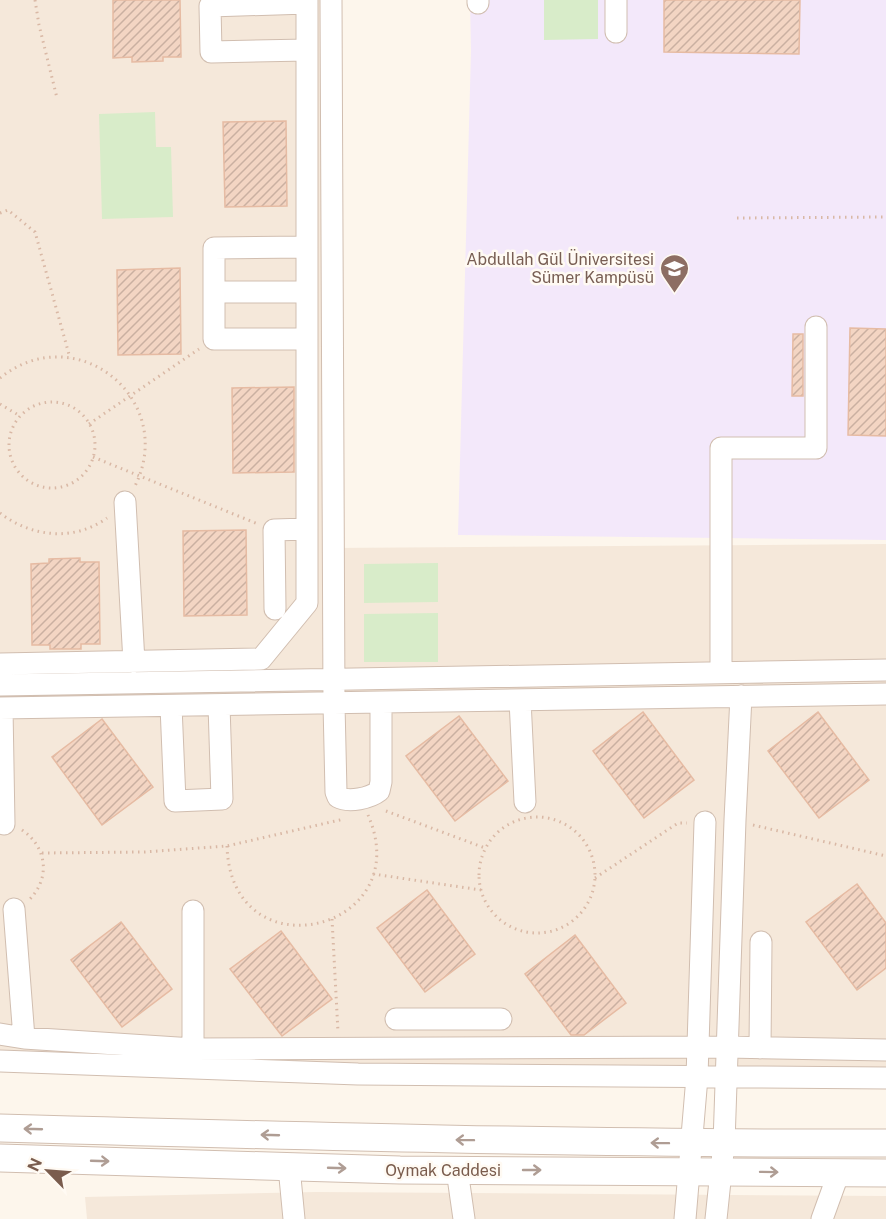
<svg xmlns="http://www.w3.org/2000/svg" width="886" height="1219" viewBox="0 0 886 1219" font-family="'Public Sans',sans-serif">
<defs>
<pattern id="building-hatch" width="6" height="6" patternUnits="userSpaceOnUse" patternTransform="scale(1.5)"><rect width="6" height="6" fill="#f3d5c3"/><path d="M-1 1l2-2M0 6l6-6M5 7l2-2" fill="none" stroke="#cab0a1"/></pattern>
</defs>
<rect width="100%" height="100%" fill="#fdf6ec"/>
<path fill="#f5e8da" d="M0,0H333L331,548L886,544V1072L338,1068L0,1051Z
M316,1192L886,1196V1219H87L85,1197Z"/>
<path fill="#f3e8fa" d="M470,0H886V540L458,535L471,51Z"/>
<path fill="#d8ecc9" d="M544,0H598V39L544,40Z
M155,112L156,147H171L173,217L102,219L99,114Z
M438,563V602L364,603V564Z
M438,613V662H364V614Z"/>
<path fill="url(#building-hatch)" stroke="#e6bba3" stroke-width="1.5" d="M113,0H180L181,57H163V61L132,62V57L113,58Z
M664,0H800L799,54L664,52Z
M286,121L287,206L225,207L223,122Z
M180,268L181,354L118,355L117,270Z
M850,328L886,329V436L848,435Z
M793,334H803V396H792Z
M294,387V472L233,473L232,388Z
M246,530L247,615L184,616L183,531Z
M80,558V562H99L100,644H81V649H50V645H32L31,564L49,563V559Z
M643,712L694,780L644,818L593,751Z
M818,712L869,780L819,818L768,751Z
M459,716L508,781L455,821L406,756Z
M102,719L153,787L102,825L52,757Z
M857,884L886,923V968L857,990L806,922Z
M427,890L475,954L425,992L377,928Z
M121,922L172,989L122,1027L71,960Z
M281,931L332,999L282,1036L230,969Z
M575,935L626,1003L584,1035H571L525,974Z"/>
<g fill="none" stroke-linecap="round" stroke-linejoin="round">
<defs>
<path id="minor" d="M331,0L334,704L336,792L338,797C349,803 370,798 379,791L381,782V703
M307,3L210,6L211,52L307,50
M478,3V0
M616,32V0
M307,247L214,248V339H307
M214,292H307
M125,502L134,662
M275,609L274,530L307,529
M0,664L261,659L307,603V0
M721,672V448H816V327
M0,685L886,670
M520,700L525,802
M171,706L175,801L222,799L219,705
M0,708L886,694
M2,708L4,824
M14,909L24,1038
M396,1019H501
M0,1034L24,1038L193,1049L726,1047L886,1050
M760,1048L761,942
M193,1049V911
M0,1061L358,1074L886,1078
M289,1167L294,1219
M457,1170L464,1219
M685,1219L697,1077L705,822
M716,1219L724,1143L735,820L741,696
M822,1219L839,1172"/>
<path id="tertiary" d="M0,1128C295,1136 591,1144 886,1143
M0,1158L400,1170L886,1173"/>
</defs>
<use href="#minor" stroke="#d1beb0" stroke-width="23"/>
<use href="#tertiary" stroke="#d1beb0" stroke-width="29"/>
<path stroke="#d9b8a5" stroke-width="3" stroke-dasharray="1.5 4.5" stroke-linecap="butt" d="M35,0L39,25L57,98
M0,213L8,210L35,232L70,358
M737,218L886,217
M0,378C76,317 178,399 135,486
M9 445a43 43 0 1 1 86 0a43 43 0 1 1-86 0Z
M0,404L20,416
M89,424L199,349
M93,457L258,524
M0,513C31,537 74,542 107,518
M386,811L485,848
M479 875a58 58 0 1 1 116 0a58 58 0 1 1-116 0Z
M753,825L886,856
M22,830C47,847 51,878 29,900
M227,846C231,977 419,931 368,815
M42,853L144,852L227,846L344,819
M373,874L481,890
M595,878L678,823H687
M332,919L338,1032"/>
<use href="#minor" stroke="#fff" stroke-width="21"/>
<use href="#tertiary" stroke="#fff" stroke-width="27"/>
</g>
<defs><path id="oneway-shaft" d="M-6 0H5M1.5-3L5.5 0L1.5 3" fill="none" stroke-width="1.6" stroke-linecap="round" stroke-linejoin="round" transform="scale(1.5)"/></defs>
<g stroke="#af9d94">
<use href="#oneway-shaft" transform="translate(33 1129) rotate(-178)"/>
<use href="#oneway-shaft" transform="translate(270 1135) rotate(-178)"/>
<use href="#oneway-shaft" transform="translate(465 1140) rotate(-179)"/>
<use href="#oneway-shaft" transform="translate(660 1143) rotate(-179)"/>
<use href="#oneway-shaft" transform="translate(100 1161) rotate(2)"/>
<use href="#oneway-shaft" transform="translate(337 1168) rotate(2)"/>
<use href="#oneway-shaft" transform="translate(532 1170)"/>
<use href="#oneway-shaft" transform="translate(769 1172) rotate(1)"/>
</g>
<defs>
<symbol id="university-pin" viewBox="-11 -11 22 30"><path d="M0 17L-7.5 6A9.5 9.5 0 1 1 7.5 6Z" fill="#8d6e63" stroke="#fffaf3"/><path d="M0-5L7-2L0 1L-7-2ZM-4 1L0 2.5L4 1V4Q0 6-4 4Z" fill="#fff"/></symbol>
</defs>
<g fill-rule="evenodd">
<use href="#university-pin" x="658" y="252" width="33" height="45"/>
</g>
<g text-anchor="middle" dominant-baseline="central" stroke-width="5" stroke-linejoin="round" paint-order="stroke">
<g font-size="16" fill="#785e54" stroke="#fffaf3" text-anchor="end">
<text x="654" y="259">Abdullah Gül Üniversitesi<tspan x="654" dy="18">Sümer Kampüsü</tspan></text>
</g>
<g font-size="16" fill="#7a5c4d" stroke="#fffaf3">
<text x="443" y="1170">Oymak Caddesi</text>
</g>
</g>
<g transform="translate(48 1171) rotate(295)" stroke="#fffaf3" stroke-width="4.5" paint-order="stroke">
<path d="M0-4.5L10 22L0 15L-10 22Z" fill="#7a5c4d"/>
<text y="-9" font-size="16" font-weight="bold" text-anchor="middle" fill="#7a5c4d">N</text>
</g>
</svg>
